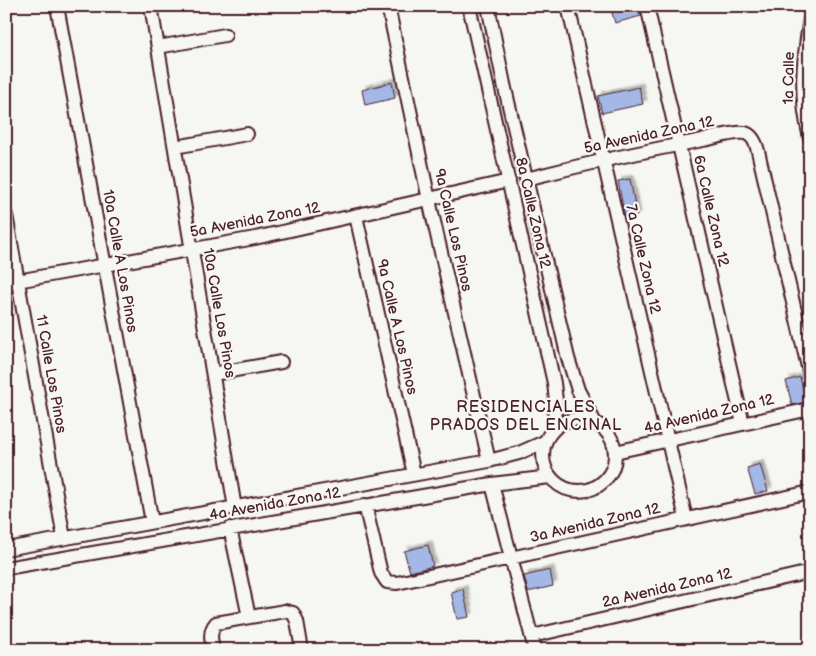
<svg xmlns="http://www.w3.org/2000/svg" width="816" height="656" viewBox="0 0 816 656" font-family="'Balsamiq Sans',sans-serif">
<defs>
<filter id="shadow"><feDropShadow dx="4" dy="-4" stdDeviation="1" flood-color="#0004"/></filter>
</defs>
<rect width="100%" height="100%" fill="#f6f6f2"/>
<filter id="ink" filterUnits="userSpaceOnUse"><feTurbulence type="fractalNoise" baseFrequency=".02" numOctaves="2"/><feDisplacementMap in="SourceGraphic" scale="10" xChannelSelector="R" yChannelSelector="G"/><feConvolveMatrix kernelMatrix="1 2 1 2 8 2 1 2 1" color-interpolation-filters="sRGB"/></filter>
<g filter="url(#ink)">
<path fill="#a3b8e6" stroke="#4a1f2b" filter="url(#shadow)" d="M610,6H639L641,16L615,23Z
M392,82L395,98L365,105L362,90Z
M639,87L643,104L602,113L598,96Z
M630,179L637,216L625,218L618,181Z
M800,377L806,402L792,405L786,381Z
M760,464L768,491L755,494L747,468Z
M428,545L433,566L410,572L404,551Z
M550,570L553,586L528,592L524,576Z
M463,589L469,617L457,619L451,592Z"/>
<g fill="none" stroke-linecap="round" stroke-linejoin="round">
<defs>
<path id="street" d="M57,6L152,522
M151,6L235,508
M388,6L429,200L489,461
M469,6L554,383L556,401L553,429
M488,6L504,84L568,358L578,390L594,421
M568,6L686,519
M647,6L743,424
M810,18C803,62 799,94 810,138
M158,47L225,35
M175,147L247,134
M526,179C585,164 644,151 703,140C714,138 735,131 745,133C753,135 756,143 758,151L810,376
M6,215L64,538
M356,216L414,474
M6,283L255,238L509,181
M213,374L281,362
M543 455a36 36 0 1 1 72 0a36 36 0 1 1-72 0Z
M615,452L810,409
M492,484L535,650
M365,505L381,573L387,582L397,583L810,492
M230,528L249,617
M6,549L489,461L519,453L544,442
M6,568L492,484L550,477
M532,636L810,572
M213,650C211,640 209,631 216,623L285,611L293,613L297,621L302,650"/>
</defs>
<use href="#street" stroke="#4a1f2b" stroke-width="16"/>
<use href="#street" stroke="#f6f6f2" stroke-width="12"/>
</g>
</g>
<g text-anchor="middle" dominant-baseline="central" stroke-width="4.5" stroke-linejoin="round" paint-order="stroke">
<g font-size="15" fill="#4a1f2b" stroke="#f6f6f2">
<text transform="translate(789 78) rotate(-89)">1a Calle</text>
<text transform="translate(649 135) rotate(-12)">5a Avenida Zona 12</text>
<text transform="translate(711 211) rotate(77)">6a Calle Zona 12</text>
<text transform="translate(533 213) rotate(77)">8a Calle Zona 12</text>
<text transform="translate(255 220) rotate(-11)">5a Avenida Zona 12</text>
<text transform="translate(453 230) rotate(77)">9a Calle Los Pinos</text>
<text transform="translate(643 259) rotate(77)">7a Calle Zona 12</text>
<text transform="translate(120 261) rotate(80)">10a Calle A Los Pinos</text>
<text transform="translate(219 313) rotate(80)">10a Calle Los Pinos</text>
<text transform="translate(397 327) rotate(77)">9a Calle A Los Pinos</text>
<text transform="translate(51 374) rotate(80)">11 Calle Los Pinos</text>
<text transform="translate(709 414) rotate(-13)">4a Avenida Zona 12</text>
<text transform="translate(275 504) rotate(-10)">4a Avenida Zona 12</text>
<text transform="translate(595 523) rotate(-13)">3a Avenida Zona 12</text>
<text transform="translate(667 588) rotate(-13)">2a Avenida Zona 12</text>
</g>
<g font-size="16" letter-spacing="1" fill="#4a1f2b" stroke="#f6f6f2">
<text x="526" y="407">RESIDENCIALES<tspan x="526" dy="18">PRADOS DEL ENCINAL</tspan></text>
</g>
</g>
<rect width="816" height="656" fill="none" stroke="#f6f6f2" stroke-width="25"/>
<rect x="12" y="12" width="791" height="631" fill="none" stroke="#4a1f2b" stroke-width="2" filter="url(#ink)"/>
</svg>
